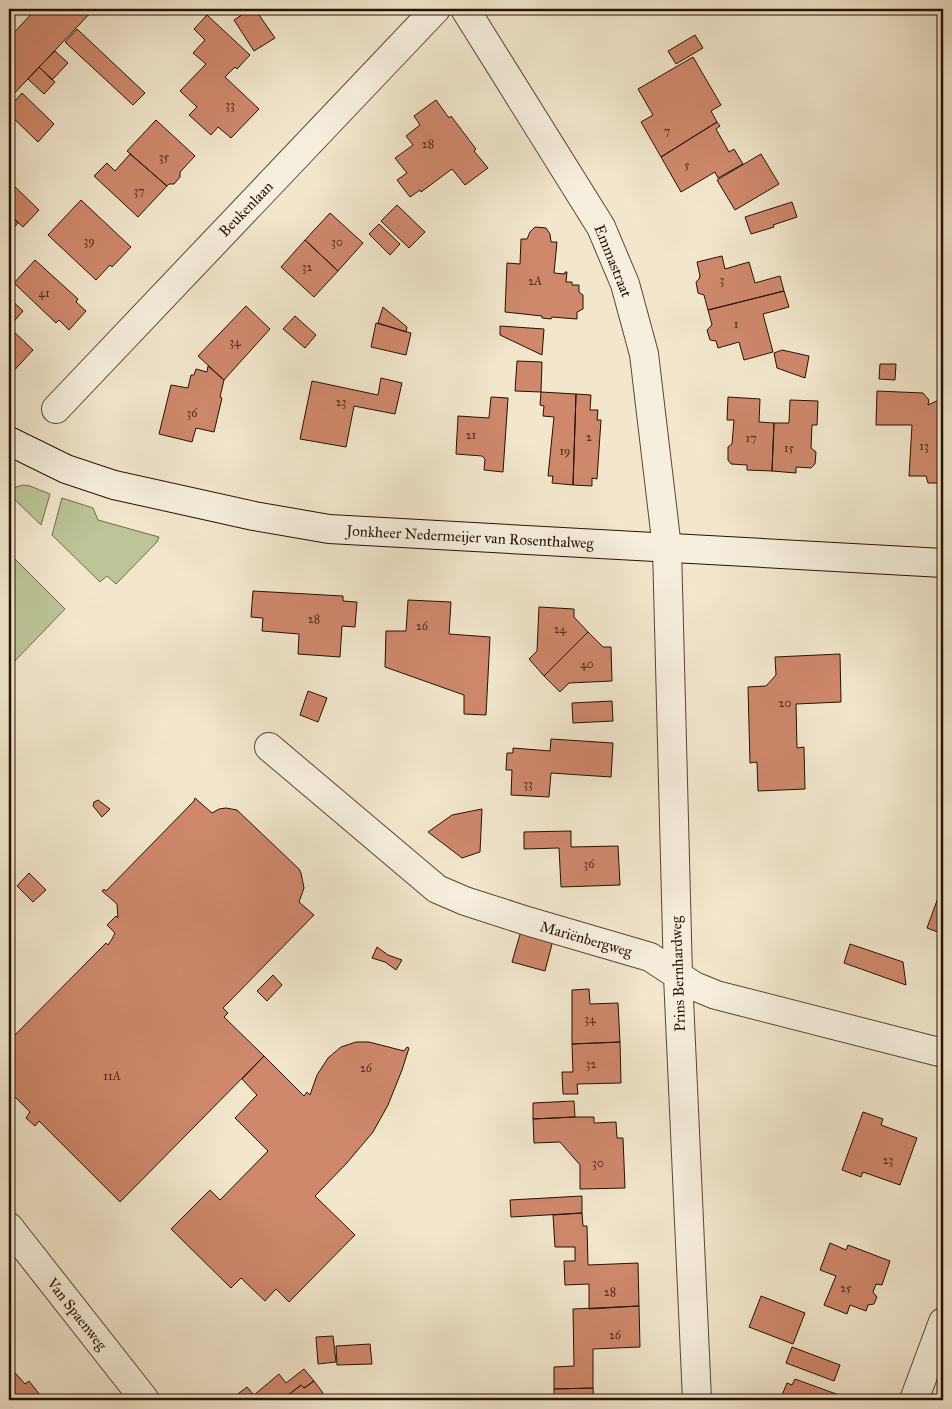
<svg xmlns="http://www.w3.org/2000/svg" width="952" height="1409" viewBox="0 0 952 1409" font-family="'IM FELL Great Primer',serif">
<rect width="100%" height="100%" fill="#f2e7cd"/>
<filter id="stains"><feTurbulence type="fractalNoise" baseFrequency=".004" numOctaves="4"/><feColorMatrix values="0 0 0 0 .2 0 0 0 0 .09 0 0 0 0 .02 0 0 0 .5 -.17"/></filter>
<radialGradient id="worn" r=".72"><stop offset=".6" stop-color="#630" stop-opacity="0"/><stop offset="1" stop-color="#630" stop-opacity=".3"/></radialGradient>
<path fill="#bcc598" stroke="#706b4c" d="M23,485L30,486L50,494L41,525L9,494L16,487Z
M62,498L93,508L98,520L159,537L157,542L116,584L107,576L100,582L52,535Z
M9,553L65,609L9,667Z"/>
<path fill="#cf886c" stroke="#241100" d="M36,9H94L9,99V38Z
M251,9H255L275,38L254,51L234,20Z
M207,15L250,55L237,69L235,67L225,77L259,109L231,138L218,127L211,135L189,115L197,107L180,91L206,64L193,53L205,40L194,29Z
M77,29L145,93L133,105L65,42Z
M695,35L703,48L676,64L668,51Z
M55,51L68,63L52,80L39,67Z
M693,57L721,105L711,111L717,122L661,157L641,122L653,115L638,89Z
M39,67L55,82L44,94L28,79Z
M22,93L54,124L38,142L9,114V108Z
M436,100L449,118L451,116L476,149L474,151L488,168L465,185L452,169L421,192L420,190L410,197L397,180L407,173L395,158L413,145L406,136L420,125L414,116Z
M156,120L195,156L180,172V177L174,184H169L167,186L127,151Z
M717,122L720,126L716,129L729,152L734,149L743,164L718,178L715,172L681,192L661,157Z
M130,154L167,186L138,217L94,176L107,163L115,171Z
M761,154L779,184L735,210L717,180Z
M9,181L39,210L23,227L9,214Z
M81,200L131,247L112,267L110,265L96,280L48,235Z
M792,202L797,217L773,225L774,227L751,234L745,217Z
M397,205L425,232L409,248L381,221Z
M330,213L363,243L338,271L305,240Z
M9,214L18,223L9,233Z
M379,224L400,244L390,255L369,234Z
M535,227L546,228L550,234L551,242H557L554,273L565,274V272H567L566,282H572V285H579V292L583,295V309L577,312V319L552,317L551,319L542,318V316L505,312L507,263L520,264L521,239H527L530,232Z
M305,240L338,271L314,297L281,267Z
M722,256L725,269L749,262L755,283L780,276L784,291L708,310L704,295L698,293L696,282L699,279L700,276L697,262Z
M35,260L78,299L76,302L86,311L69,330L59,320L56,323L14,283Z
M784,291L789,307L763,314L773,352L744,360L739,342L718,348L716,341L710,340L707,330L712,325L708,310Z
M9,298L23,311L9,327Z
M246,306L270,329L224,380L198,356Z
M383,307L407,327L406,332L378,323Z
M295,316L316,335L305,348L283,329Z
M376,323L411,333L406,355L371,347Z
M500,326L544,329L542,355L500,335Z
M9,327L33,350L9,376Z
M782,350L809,356L805,378L777,368L774,353Z
M517,361L542,362L541,392L515,391Z
M880,364H896L895,380L879,379Z
M208,366L224,380L220,397L222,398L214,432L196,428L192,442L159,434L171,385L188,388L191,375H194L196,369L207,372Z
M381,378L402,383L395,414L354,406L346,447L300,439L312,381L378,395Z
M877,391L923,393L929,400L928,405L943,398L942,483H928L926,476H909L912,425H876Z
M541,392L576,394L573,485L552,483L553,476H548L554,417L543,416L544,406L540,405Z
M576,394L591,395L590,410H598L597,420H601L597,479L592,478V486L573,485Z
M491,397L508,398L503,472L484,470L485,459L482,456L456,454L458,416L489,418Z
M728,397L760,399L759,422L774,423L772,471L747,470V465L731,464L728,460V447L732,444L734,420H727Z
M790,400L818,401L817,425H812L811,448L816,452L815,464L811,468L796,467V473L772,471L774,423H789Z
M253,591L343,596V601L357,602L355,627L342,626L340,657L298,654L299,634L262,631L263,618L251,617Z
M408,600L451,602L449,634L490,637L486,715L464,714V695L385,667L386,631H406Z
M539,607L574,609V617L588,632L544,676L529,659L537,651Z
M588,632L603,647H611L612,681L569,683L560,692L544,676Z
M840,654L841,702L796,704L797,748L804,747L805,789L758,791L757,762L750,763L748,687L766,686L776,675L775,657Z
M308,691L327,698L318,722L300,715Z
M612,701L613,721L573,723L572,703Z
M551,739L613,743L611,777L551,773L549,797L511,795L512,770H506L507,753H513V748L550,751Z
M195,798L212,813L219,809L226,808L237,810L299,869L301,873L304,888L299,902L314,915L223,1008L228,1013L224,1017L264,1056L120,1202L39,1121L35,1126L26,1118L30,1112L9,1091V1041L106,943L108,945L112,939L115,933L107,925L116,916L118,918L117,904L102,891L104,889L106,891L194,801Z
M98,800L110,809L102,817L93,806L94,802Z
M482,809L480,852L462,858L428,832L452,815Z
M571,831V847L618,846L620,885L561,887L559,848L524,849V832Z
M29,873L46,890L33,902L17,886Z
M943,884V934L927,928Z
M521,931L553,940L545,971L512,962Z
M850,944L903,962L906,985L844,963Z
M377,947L388,955L402,960L396,970L385,962L372,958Z
M273,975L282,985L267,1001L257,991Z
M589,989L590,1004L618,1003L620,1042L572,1044V990Z
M356,1042H369L404,1051L407,1047L409,1048L402,1070L388,1105L373,1132L346,1164L315,1196L355,1235L289,1302L276,1289L265,1301L241,1278L231,1288L171,1229L210,1190L220,1200L268,1151L235,1118L257,1095L242,1079L264,1056L304,1096L307,1092L310,1095L317,1075L328,1058L341,1047Z
M620,1042L621,1083L577,1084L578,1094H563L562,1072H573L572,1044Z
M574,1101L575,1117L533,1119V1103Z
M863,1112L883,1119L881,1125L917,1138L900,1185L863,1172L861,1177L842,1170Z
M575,1117H594V1123L616,1122L617,1138H623L625,1188L580,1189V1165L560,1142L534,1143L533,1119Z
M582,1196V1213L511,1217L510,1200Z
M582,1213L583,1226H587L588,1265L638,1263L639,1306L589,1309V1284L565,1285L564,1261H575V1247H555L553,1215Z
M830,1243L846,1250L848,1245L890,1261L882,1285L876,1284L873,1292L877,1297L874,1304L868,1305L866,1311L850,1305L847,1314L824,1305L836,1276L820,1270Z
M761,1296L805,1313L793,1344L749,1327Z
M639,1306L640,1347L593,1349V1388L554,1389V1367L574,1366L573,1309Z
M333,1336L336,1362L318,1364L316,1337Z
M370,1344L372,1364L337,1365L336,1346Z
M792,1347L840,1365L834,1381L786,1363Z
M10,1367L25,1384L29,1381L44,1400H9V1368Z
M304,1369L314,1381L304,1388L301,1385L282,1400H230L247,1387L254,1395L279,1374L286,1383Z
M795,1379L839,1395L837,1400H780L787,1383L792,1385Z
M314,1381L323,1393L314,1400H282L301,1385L304,1388Z
M593,1388L594,1400H554V1389Z"/>
<g fill="none" stroke-linecap="round" stroke-linejoin="round">
<defs>
<path id="street" d="M465,9L601,227L625,284L644,354L667,548L678,976L697,1400
M56,409L436,9
M269,747L437,889L465,901L527,921L650,957L694,986L716,995L943,1053
M9,1227L145,1400
M914,1400L943,1322"/>
<path id="secondary" d="M9,441L66,469L114,485L254,516L329,529L943,563"/>
</defs>
<use href="#street" stroke="#584633" stroke-width="30"/>
<use href="#secondary" stroke="#241100" stroke-width="30"/>
<use href="#street" stroke="#f7efde" stroke-width="28"/>
<use href="#secondary" stroke="#f7efde" stroke-width="28"/>
</g>
<g text-anchor="middle" dominant-baseline="central" stroke-width="4" stroke-linejoin="round" paint-order="stroke">
<g font-size="12" fill="#4f2f1b">
<text x="230" y="105">33</text>
<text x="667" y="131">7</text>
<text x="428" y="144">28</text>
<text x="164" y="157">35</text>
<text x="687" y="165">5</text>
<text x="139" y="191">37</text>
<text x="89" y="241">39</text>
<text x="337" y="242">30</text>
<text x="307" y="267">32</text>
<text x="722" y="280">3</text>
<text x="535" y="281">2A</text>
<text x="44" y="293">41</text>
<text x="736" y="324">1</text>
<text x="235" y="342">34</text>
<text x="341" y="402">23</text>
<text x="192" y="413">36</text>
<text x="471" y="435">21</text>
<text x="589" y="437">2</text>
<text x="751" y="438">17</text>
<text x="924" y="446">13</text>
<text x="789" y="448">15</text>
<text x="565" y="451">19</text>
<text x="314" y="619">28</text>
<text x="422" y="626">26</text>
<text x="560" y="629">24</text>
<text x="587" y="664">40</text>
<text x="785" y="703">20</text>
<text x="528" y="784">33</text>
<text x="589" y="864">36</text>
<text x="590" y="1019">34</text>
<text x="591" y="1064">32</text>
<text x="366" y="1068">26</text>
<text x="112" y="1076">11A</text>
<text x="888" y="1160">23</text>
<text x="598" y="1163">30</text>
<text x="846" y="1288">25</text>
<text x="610" y="1292">28</text>
<text x="615" y="1335">26</text>
</g>
<g font-size="15" fill="#241100" stroke="#f7efde">
<text transform="translate(246 209) rotate(-46)">Beukenlaan</text>
<text transform="translate(613 261) rotate(68)">Emmastraat</text>
<text transform="translate(470 537) rotate(3)">Jonkheer Nedermeijer van Rosenthalweg</text>
<text transform="translate(586 939) rotate(16)">Mariënbergweg</text>
<text transform="translate(678 974) rotate(-92)">Prins Bernhardweg</text>
<text transform="translate(77 1314) rotate(52)">Van Spaenweg</text>
</g>
</g>
<rect width="952" height="1409" fill="none" stroke="#f2e7cd" stroke-width="30"/>
<rect x="10" y="10" width="932" height="1389" fill="none" stroke="#241100" stroke-width="2.5"/>
<rect x="15" y="15" width="922" height="1379" fill="none" stroke="#241100"/>
<rect width="100%" height="100%" filter="url(#stains)"/>
<rect width="100%" height="100%" fill="url(#worn)"/>
</svg>
